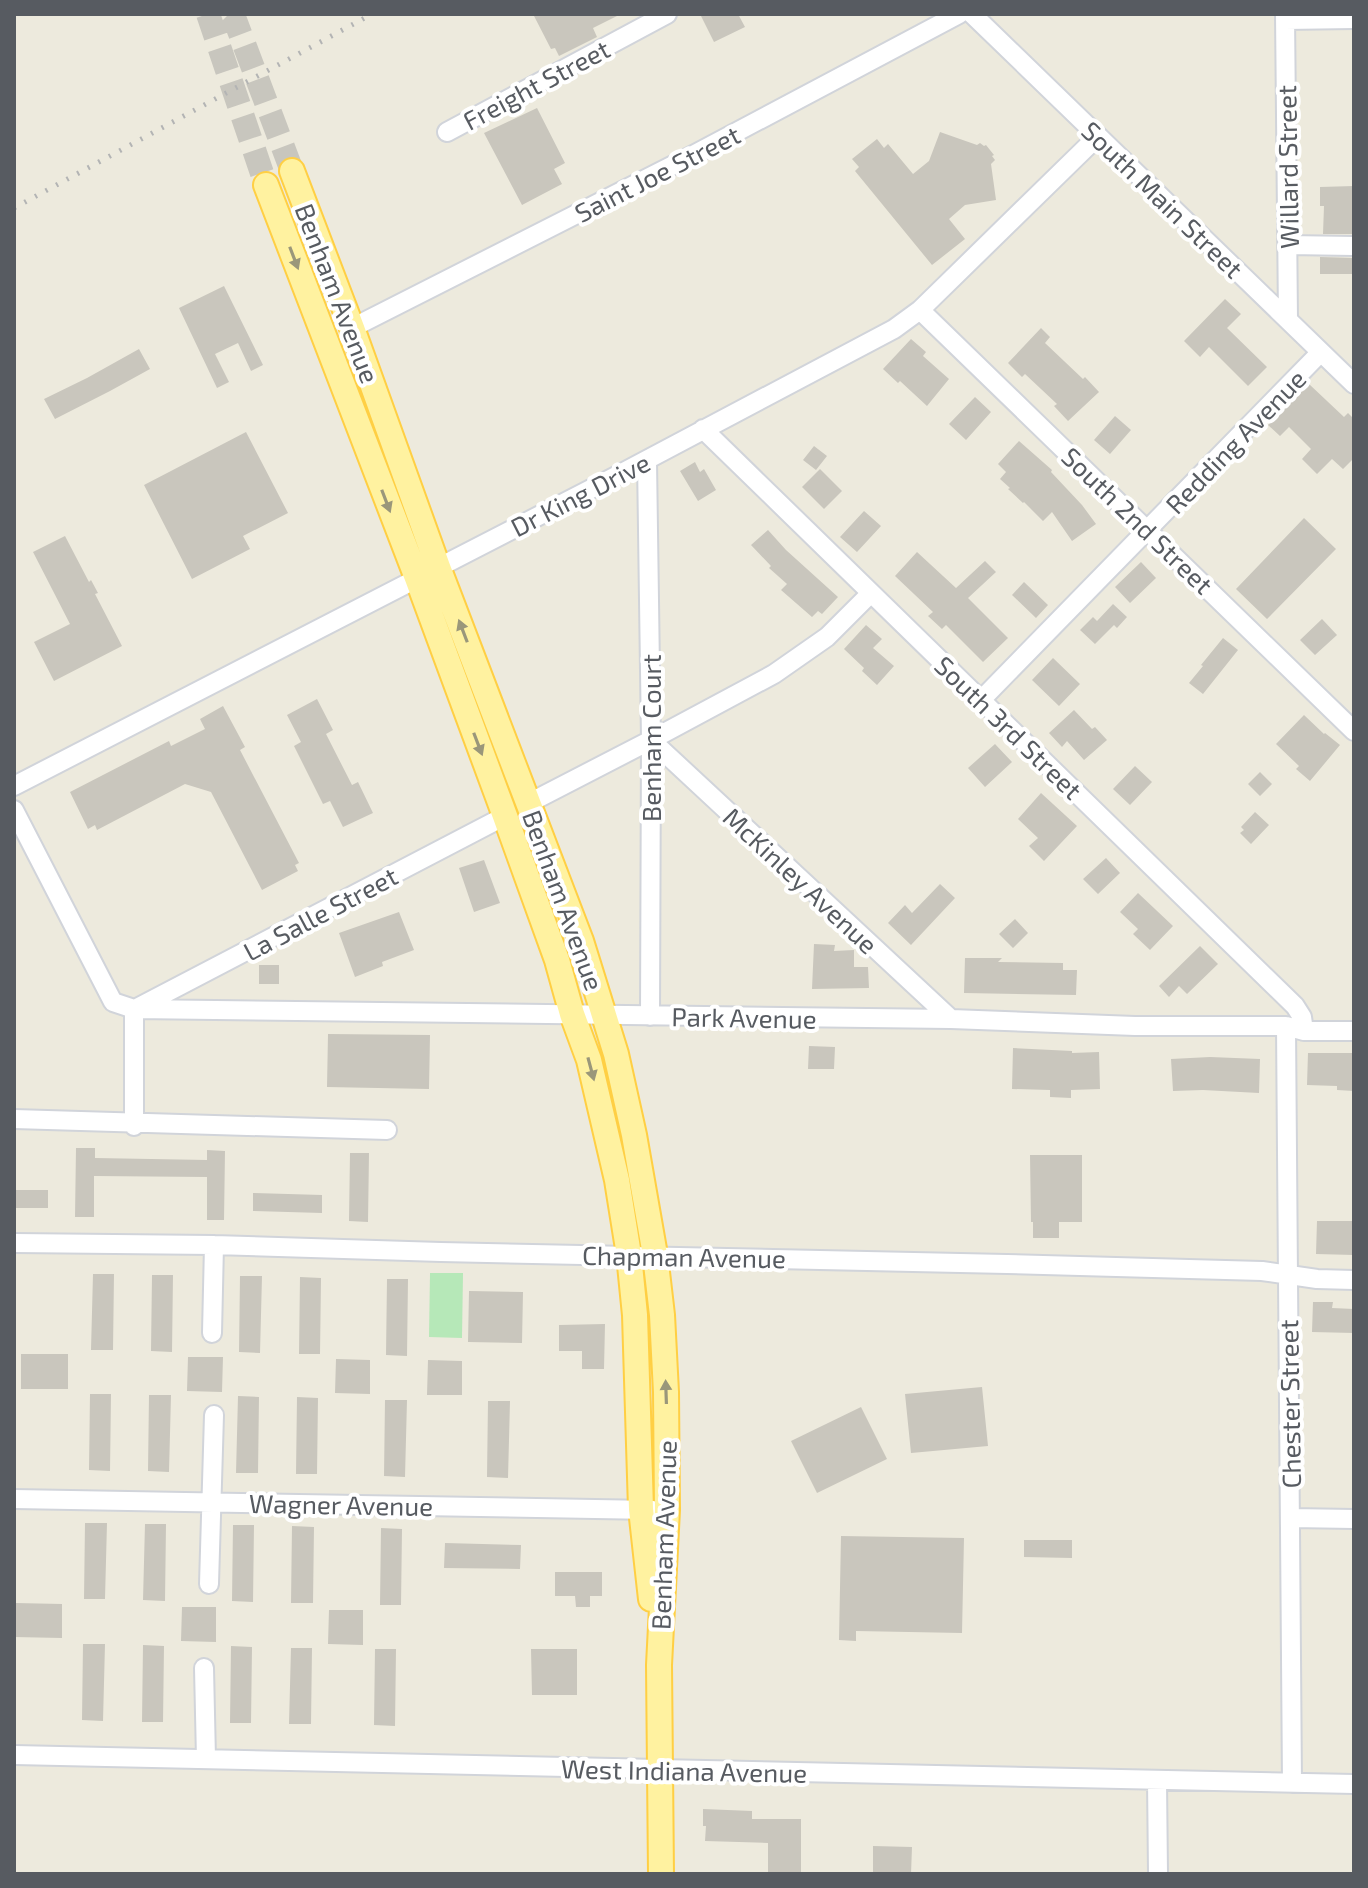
<svg xmlns="http://www.w3.org/2000/svg" width="1368" height="1888" viewBox="0 0 1368 1888" font-family="'Exo 2',sans-serif">
<rect width="100%" height="100%" fill="#edeadd"/>
<path fill="#b6e8b8" d="M430,1273H463L462,1338L429,1337Z"/>
<path fill="#c9c6bd" d="M533,14H621L593,28L597,37L559,56L555,48L551,49Z
M700,14H738L745,27L714,42Z
M537,108L565,163L554,169L562,184L522,205L484,133Z
M940,132L977,145L980,143L984,146L986,145L994,155L992,156L995,160L991,164L996,200L965,205L949,219L965,239L932,265L855,171L859,167L852,159L877,139L884,148L888,144L913,174L929,161Z
M1354,186V234H1323L1324,206H1320V187Z
M1320,257L1354,258V274H1320Z
M224,286L263,365L251,371L238,343L215,354L229,382L217,388L179,308Z
M1225,299L1241,314L1227,328L1267,367L1248,386L1209,347L1200,357L1184,341Z
M1041,328L1050,337L1045,343L1083,379L1085,377L1099,392L1068,421L1054,406L1057,404L1025,374L1022,377L1008,363Z
M911,339L926,352L923,356L949,379L927,406L900,381L898,383L883,369Z
M139,349L150,369L110,391L55,419L44,399L87,378Z
M1309,384L1344,417L1348,413L1354,419V458L1343,469L1332,459L1317,474L1302,459L1311,449L1289,427L1280,436L1268,425Z
M975,397L991,412L966,440L949,424Z
M1115,416L1131,430L1110,454L1094,440Z
M246,432L288,513L243,536L250,549L192,579L144,485Z
M1019,441L1052,470L1051,472L1082,505L1096,524L1072,541L1052,512L1043,521L1024,502L1023,503L1008,489L1010,488L1000,479L1006,472L998,464Z
M814,446L827,456L816,470L803,460Z
M695,462L700,472L704,469L716,490L698,501L680,471Z
M820,469L842,491L824,509L802,487Z
M864,511L881,526L857,552L840,537Z
M1304,518L1336,549L1267,619L1236,589Z
M768,530L786,550L838,597L822,614L818,611L812,617L781,590L787,584L769,568L771,566L751,545Z
M65,536L89,582L91,580L98,593L95,594L122,646L54,681L34,642L70,624L33,552Z
M917,552L956,588L985,561L996,572L968,598L1008,638L983,662L946,625L942,629L928,616L933,612L895,576Z
M1141,562L1156,578L1130,603L1115,587Z
M1024,582L1048,605L1036,618L1012,595Z
M1113,604L1127,617L1117,628L1114,625L1095,644L1080,630L1093,617L1097,621Z
M1322,619L1337,635L1315,655L1300,640Z
M866,625L882,639L873,648L894,666L877,685L862,671L864,668L844,649Z
M1223,638L1238,650L1203,694L1189,683L1203,666L1201,665Z
M1053,658L1080,684L1059,706L1032,680Z
M317,699L333,730L326,734L352,785L358,782L373,813L343,827L330,801L323,804L294,746L301,742L287,715Z
M223,706L245,747L240,750L299,863L295,865L298,871L262,890L211,792L185,784L97,830L95,825L88,829L70,792L169,741L171,746L205,729L200,719Z
M1074,710L1092,729L1095,727L1107,740L1084,760L1067,741L1062,747L1049,733Z
M1304,715L1324,734L1325,733L1340,745L1310,781L1296,769L1299,766L1276,744Z
M995,744L1012,762L985,787L968,768Z
M1135,766L1152,782L1130,805L1113,789Z
M1260,772L1272,784L1260,796L1248,784Z
M1041,793L1077,826L1044,861L1029,846L1038,838L1018,819Z
M1255,812L1269,825L1251,844L1240,833L1244,830L1241,827Z
M1106,858L1120,873L1098,894L1083,879Z
M484,860L500,903L474,912L459,868Z
M940,884L955,898L911,945L888,923L905,905L912,913Z
M1138,893L1173,926L1150,950L1133,934L1138,929L1120,912Z
M399,912L414,950L382,962L383,966L355,977L339,933Z
M1015,919L1028,933L1013,948L999,934Z
M814,944L835,945L834,951L854,950V967H868L869,988L812,989Z
M1200,946L1218,964L1187,994L1179,986L1169,997L1159,986Z
M965,958H1002L998,962L1063,963V970H1077L1076,995L964,993Z
M259,965H279V984H259Z
M328,1034L430,1035L429,1089L327,1087Z
M809,1046L835,1047L834,1069H808Z
M1013,1048L1072,1051V1053L1099,1052L1100,1089L1071,1090V1098L1050,1097V1090L1012,1089Z
M1308,1053H1354V1091L1337,1090V1086L1307,1085Z
M1210,1057L1260,1059L1259,1093L1203,1090L1173,1091L1171,1059Z
M76,1148H95V1158L207,1160V1150L225,1151L224,1220H207V1177L94,1176V1217H75Z
M350,1153H369L368,1222L349,1221Z
M1030,1155H1082V1222H1059V1238H1033V1222H1031Z
M14,1190H48V1208H14Z
M253,1193L322,1195V1213L253,1211Z
M1317,1221H1354V1255L1316,1254Z
M93,1274H114L113,1350H91Z
M152,1275H173L172,1352L151,1351Z
M240,1276H262L260,1353L239,1352Z
M300,1277L321,1278L320,1354H299Z
M387,1279H408L407,1356L386,1355Z
M469,1291L523,1292L522,1343L468,1342Z
M1313,1302H1333L1332,1308L1354,1309V1333L1312,1332Z
M605,1324L604,1369H582V1351H559V1325Z
M21,1354H68V1389H21Z
M188,1357H223L222,1392L187,1391Z
M336,1359L370,1360V1394L335,1393Z
M428,1360L462,1361V1395H427Z
M982,1387L988,1446L911,1453L905,1394Z
M90,1394H111L110,1471L89,1470Z
M149,1395H171L169,1472L148,1471Z
M238,1396L259,1397L258,1473H236Z
M297,1397L318,1398L317,1474H296Z
M385,1400H407L405,1477L384,1476Z
M488,1401H510L508,1478L487,1477Z
M861,1407L887,1459L817,1493L791,1441Z
M85,1523H107L105,1599H84Z
M145,1524H166L165,1601L143,1600Z
M233,1525H254L253,1602L232,1601Z
M292,1526L314,1527L313,1603H291Z
M381,1528L402,1529L401,1605H380Z
M841,1536L964,1538L962,1633L856,1631V1641L839,1640Z
M1024,1540H1072V1558L1024,1557Z
M445,1543L521,1545L520,1569L444,1568Z
M555,1572H602V1596H590V1607H576L575,1596H555Z
M15,1603L62,1604V1638L14,1637Z
M182,1607H216V1642L181,1641Z
M329,1610H363V1645L328,1644Z
M83,1644H105L103,1721L82,1720Z
M143,1645L164,1646L163,1722H142Z
M231,1646L252,1647L251,1723H230Z
M291,1648H312L311,1724H289Z
M375,1649H396L395,1726L374,1725Z
M531,1649H577V1695H532Z
M703,1809L752,1811V1819H801V1874H768V1843L705,1841L706,1826H703Z
M873,1846L912,1847L911,1874H873Z"/>
<g fill="none" stroke-linecap="round" stroke-linejoin="round">
<path stroke="#c8c6be" stroke-width="24" stroke-dasharray="24 12" stroke-linecap="butt" d="M208,14L266,185
M229,14L235,20L292,171"/>
<defs>
<path id="minor" d="M972,14L1354,384
M1285,14L1288,319
M1285,20L1354,19
M447,132L667,14
M1288,245L1354,246
M920,310L1354,731
M352,328L695,154L959,14
M703,429L1295,1006L1302,1017L1304,1031
M647,460L651,740L650,1016
M981,700L1321,352
M651,740L951,1019
M14,786L620,474L894,329L920,310L1098,136
M529,803L651,740L774,674L827,637L870,594
M14,810L113,1002L134,1009V1126
M137,1008L505,816
M134,1009L951,1019L1135,1026H1286L1304,1031H1354
M1286,1026L1292,1783
M14,1119L387,1130
M14,1243L214,1245L441,1252L1007,1264L1262,1271L1317,1279L1354,1280
M212,1333L214,1245
M14,1499L653,1510
M1291,1518L1354,1519
M209,1584L214,1415
M204,1668L206,1759
M14,1755L1354,1784
M1157,1780L1158,1874"/>
<path id="major" d="M292,171L352,328L438,567L581,941L616,1054L634,1135L655,1255L662,1315L666,1392L667,1510L659,1665L661,1874
M266,185L417,578L505,816L557,960L572,1014L589,1060L617,1180L629,1255L635,1315L641,1509L651,1599"/>
</defs>
<use href="#minor" stroke="#d1d4da" stroke-width="22"/>
<use href="#major" stroke="#ffcf44" stroke-width="28"/>
<use href="#minor" stroke="#fff" stroke-width="18"/>
<use href="#major" stroke="#fff2a0" stroke-width="24"/>
<path stroke="#b3b4b4" stroke-width="5" stroke-dasharray="2 10" stroke-linecap="butt" d="M14,208L372,14"/>
</g>
<defs><path id="oneway-solid" d="M-6-.8H1V-3.2L6.5 0L1 3.2V.8H-6Z" transform="scale(2)"/></defs>
<g fill="#9a977a">
<use href="#oneway-solid" transform="translate(294 258) rotate(69)"/>
<use href="#oneway-solid" transform="translate(386 501) rotate(69)"/>
<use href="#oneway-solid" transform="translate(463 631) rotate(-111)"/>
<use href="#oneway-solid" transform="translate(478 744) rotate(69)"/>
<use href="#oneway-solid" transform="translate(591 1069) rotate(75)"/>
<use href="#oneway-solid" transform="translate(666 1392) rotate(-92)"/>
</g>
<g text-anchor="middle" dominant-baseline="central" stroke-width="8" stroke-linejoin="round" paint-order="stroke">
<g font-size="26" fill="#575b61" stroke="#fff">
<text transform="translate(536 84) rotate(-28)">Freight Street</text>
<text transform="translate(1287 167) rotate(-91)">Willard Street</text>
<text transform="translate(657 173) rotate(-27)">Saint Joe Street</text>
<text transform="translate(1163 199) rotate(44)">South Main Street</text>
<text transform="translate(338 293) rotate(69)">Benham Avenue</text>
<text transform="translate(1235 441) rotate(-46)">Redding Avenue</text>
<text transform="translate(580 494) rotate(-27)">Dr King Drive</text>
<text transform="translate(1138 520) rotate(44)">South 2nd Street</text>
<text transform="translate(1009 727) rotate(44)">South 3rd Street</text>
<text transform="translate(650 738) rotate(-90)">Benham Court</text>
<text transform="translate(801 880) rotate(43)">McKinley Avenue</text>
<text transform="translate(564 900) rotate(70)">Benham Avenue</text>
<text transform="translate(320 913) rotate(-28)">La Salle Street</text>
<text transform="translate(744 1017) rotate(1)">Park Avenue</text>
<text transform="translate(684 1256) rotate(1)">Chapman Avenue</text>
<text transform="translate(1289 1404) rotate(-91)">Chester Street</text>
<text transform="translate(341 1504) rotate(1)">Wagner Avenue</text>
<text transform="translate(663 1535) rotate(-88)">Benham Avenue</text>
<text transform="translate(684 1770) rotate(1)">West Indiana Avenue</text>
</g>
</g>
<rect width="1368" height="1888" fill="none" stroke="#575b61" stroke-width="32"/>
</svg>
